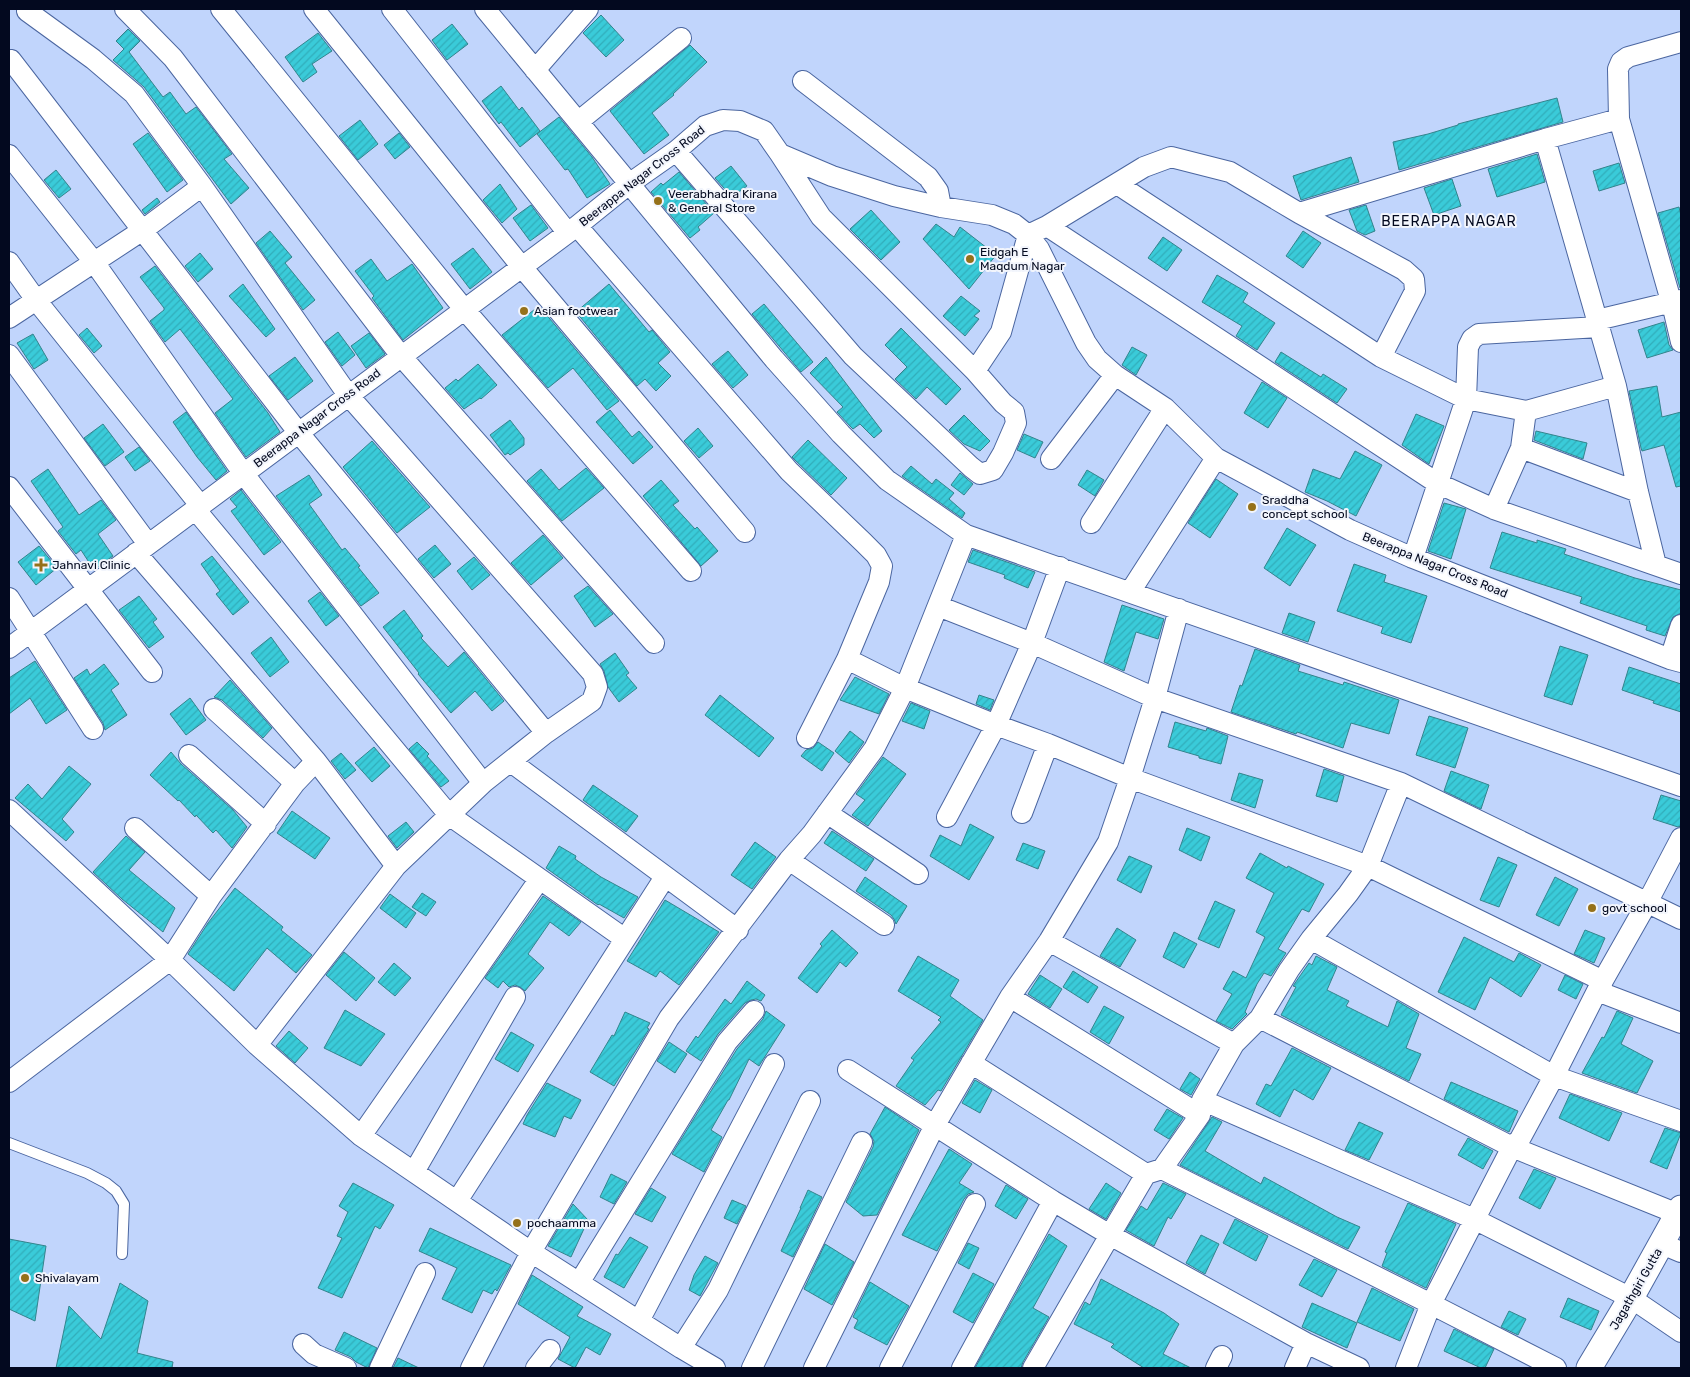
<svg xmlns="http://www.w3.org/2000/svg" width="1690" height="1377" viewBox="0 0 1690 1377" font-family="Rubik,sans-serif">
<defs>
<pattern id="building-hatch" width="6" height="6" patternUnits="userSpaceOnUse" patternTransform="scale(1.25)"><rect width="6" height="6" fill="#3acbd9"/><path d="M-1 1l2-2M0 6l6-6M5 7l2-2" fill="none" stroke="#31adba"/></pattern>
</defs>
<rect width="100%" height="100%" fill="#c1d5fc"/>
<path fill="url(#building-hatch)" stroke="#33848c" d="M601,15L624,40L606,57L583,33Z
M452,24L468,44L447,60L432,40Z
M128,29L140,41L129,52L163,97L170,92L186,114L196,107L232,154L224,159L249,188L231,204L144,87L113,60L124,49L116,41Z
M318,33L332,51L312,64L317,72L303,82L285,57Z
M690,45L707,62L673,94L674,95L652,113L669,135L644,154L610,111Z
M501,86L519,110L522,107L540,131L520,147L501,122L499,124L482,101Z
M1557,98L1563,122L1399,170L1393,142L1428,134L1458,125V124Z
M559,117L592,157L610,184L587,198L568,169L565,170L537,134Z
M360,120L378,144L358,160L339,136Z
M148,133L183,180L167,192L133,144Z
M399,133L410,147L395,159L384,145Z
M1537,154L1545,182L1497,197L1488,169Z
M1351,157L1359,182L1301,200L1293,176Z
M1619,163L1625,183L1599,191L1593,171Z
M731,166L747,186L732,197L715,178Z
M56,170L71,189L59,198L44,180Z
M679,172L714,213L698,227L700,230L690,238L651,192L661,183L663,185Z
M1452,179L1461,206L1434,215L1424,188Z
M500,184L517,209L502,223L483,200Z
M157,198L160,202L145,214L142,210Z
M531,205L548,228L530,241L513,218Z
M1366,205L1375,231L1365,235L1357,231L1349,210Z
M1679,207L1681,216V288H1680L1658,213Z
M871,210L900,242L881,260L850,229Z
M936,224L954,237L960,227L996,255L969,289L923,239Z
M270,231L292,257L285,263L315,300L303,310L256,243Z
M1303,231L1321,243L1303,268L1286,256Z
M1163,237L1182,250L1167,271L1148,258Z
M473,248L492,272L470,289L451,264Z
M200,253L213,269L198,282L185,266Z
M371,259L387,281L412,264L443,308L403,340L372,298L374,296L355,271Z
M155,266L268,413L280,432L246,457L215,413L233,399L180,329L165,342L150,321L164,310V308L140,277Z
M1217,275L1248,293L1243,302L1275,323L1257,350L1236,336L1242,326L1202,302Z
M243,284L275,329L266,337L229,296Z
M609,284L649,332L652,330L670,352L658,363L671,376L656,391L645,379L637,386L576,312Z
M961,296L980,311L974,316L979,319L965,336L943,316Z
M764,304L813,362L801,372L752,314Z
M539,306L619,401L607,410L573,368L548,388L502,335Z
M1664,322L1669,345L1673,350L1647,358L1638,330Z
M87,328L102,346L94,353L79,335Z
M901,328L961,389L946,405L927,387L916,399L895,379L907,367L885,345Z
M338,332L355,355L342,366L325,342Z
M369,333L385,354L366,368L351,346Z
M33,334L48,360L34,369L17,343Z
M1132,347L1147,355L1136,375L1122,365Z
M728,351L748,375L733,388L712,364Z
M1281,352L1321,377L1323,374L1347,389L1337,403L1275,362Z
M295,357L313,381L288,400L269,376Z
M826,357L882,431L874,438L860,424L853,429L850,426L837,412L843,407L810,373Z
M478,364L497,385L481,399L480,398L464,409L445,388L456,379L458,381Z
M1262,382L1287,398L1268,428L1244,413Z
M1657,386L1662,417L1681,412V486L1676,487L1664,445L1642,451L1641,448L1629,391Z
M610,410L632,437L639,431L653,447L633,464L596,422Z
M186,412L227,471L216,480L197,457L173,422Z
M1416,414L1444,426L1429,464L1402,445Z
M964,415L990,441L980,451L964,444L949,430Z
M510,420L524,438V445L510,455L508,453L505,455L490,435Z
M103,424L124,452L105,466L84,438Z
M698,428L713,446L699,458L684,441Z
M1536,431L1587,443L1583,459L1534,440Z
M1024,434L1043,442L1035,458L1017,450Z
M808,440L847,478L831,495L792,457Z
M372,441L430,507L397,533L343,467Z
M139,447L150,461L135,471L125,457Z
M1355,451L1382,465L1356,516L1327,501L1305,492L1313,469L1340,479Z
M911,466L932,484L936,479L954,493L949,499L965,513L962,518L902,476Z
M586,468L604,488L562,521L527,481L541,469L559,490Z
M48,469L79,515L101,500L116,520L98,534L113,556L94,570L81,550L76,554L58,531L63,527L31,481Z
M1087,470L1104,480L1095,496L1078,485Z
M960,473L973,484L964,495L951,485Z
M309,475L322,495L309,504L342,550L345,548L360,566L358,567L379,593L361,606L276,496Z
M1216,479L1238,494L1210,538L1188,523Z
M661,480L679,501L673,505L695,529L697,527L718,551L701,566L643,496Z
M241,490L281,542L264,555L231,511L237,507L230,499Z
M1444,503L1466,509L1451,559L1428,551Z
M1287,528L1316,545L1290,586L1264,568Z
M1502,532L1537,543V540L1566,549L1564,554L1635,578L1681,590V613L1673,617L1665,636L1646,630L1647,626L1580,603L1582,597L1490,568Z
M543,535L563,558L531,585L511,563Z
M435,545L451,564L434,578L418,559Z
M39,546L57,568L36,585L18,562Z
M973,550L1035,572L1028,588L1004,578L1005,575L968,562Z
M212,556L249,602L233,615L216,594L220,591L201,564Z
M474,557L490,575L472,590L457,571Z
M1354,564L1386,575L1384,582L1427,596L1411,643L1381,633L1383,627L1337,611Z
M588,586L613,614L595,627L574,596Z
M320,592L339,616L326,626L308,601Z
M139,596L157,619L153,622L164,637L149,648L119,610Z
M1122,605L1164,619L1158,639L1136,632L1124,671L1104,662Z
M404,610L423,636L421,638L448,667L464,652L504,701L492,711L475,691L451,713L418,674L419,673L383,627Z
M1289,613L1315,622L1308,642L1282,633Z
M271,637L289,662L270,677L251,653Z
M1560,646L1588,655L1572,705L1544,696Z
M1255,649L1300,665L1298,671L1343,685L1344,682L1399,700L1389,734L1351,723L1343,748L1297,732L1296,734L1231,712L1240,685L1242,686Z
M615,653L629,673L626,675L637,688L619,702L608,687L604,671L600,664Z
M35,661L67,710L46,724L30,698L9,714V678Z
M104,664L119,684L111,690L127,715L105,730L103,723L74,678L87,669L90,675Z
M1629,667L1681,684V712L1653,703L1654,701L1622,690Z
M855,677L889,694L879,714L840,700Z
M230,680L272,728L263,738L222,700L214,697Z
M720,695L774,738L759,757L705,715Z
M979,695L994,700L990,710L976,704Z
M190,698L206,720L186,735L170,714Z
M911,703L930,711L924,729L902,721Z
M1429,716L1468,728L1455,768L1416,755Z
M1175,722L1206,731L1207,728L1228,736L1221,764L1199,758V756L1168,747Z
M850,731L864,742L849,763L835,751Z
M417,742L429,754L427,756L449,781L441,787L409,749Z
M818,742L834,753L822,771L801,756L806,750L813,748Z
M374,747L390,766L372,782L355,763Z
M171,752L181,764L233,810L247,827L232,848L216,830L213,833L196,815L195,817L179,800L178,801L150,775Z
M341,753L356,770L345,779L331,761Z
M883,757L906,774L868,826L852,815L865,800L856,794Z
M69,766L91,784L62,819L74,832L66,841L15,798L28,784L42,799Z
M1324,769L1344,776L1337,802L1316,796Z
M1451,771L1489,785L1481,809L1444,791Z
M1239,773L1263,780L1255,808L1231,800Z
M593,785L638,816L626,832L583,800Z
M1661,795L1681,801V826L1678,827L1653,819Z
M292,811L330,838L315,859L277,833Z
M406,822L414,832L397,848L388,836Z
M970,824L994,837L969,880L930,856L940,835L961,846Z
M1187,828L1210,837L1201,861L1179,850Z
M832,831L874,859L866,871L824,843Z
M126,836L145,852L129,870L175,908L163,932L122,899L93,872Z
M755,842L776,857L752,889L731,875Z
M1023,843L1045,851L1038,869L1016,860Z
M559,846L576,856L575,859L601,877L638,897L624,918L599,904L598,905L546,868Z
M1260,853L1287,868L1288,866L1324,884L1309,912L1302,909L1278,949L1286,953L1271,976L1264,973L1257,984L1245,1012L1247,1014L1232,1029L1216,1021L1232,994L1223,989L1233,971L1246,978L1265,937L1256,932L1274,893L1246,878Z
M1129,856L1152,866L1141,893L1117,880Z
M1498,857L1517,865L1499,907L1480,900Z
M865,877L907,906L896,924L894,919L891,915L856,891Z
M1555,877L1578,889L1559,926L1536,915Z
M235,888L283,927L281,930L312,955L296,973L267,948L234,991L188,954L208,923Z
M422,893L436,902L426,916L412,907Z
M390,894L416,913L406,928L380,908Z
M543,896L581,922L569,936L550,922L528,954L544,968L525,991L520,987L515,985L509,987L503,981L498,988L485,978Z
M665,900L719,932L679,985L660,971L656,977L627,961Z
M1215,901L1235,910L1219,948L1198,939Z
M1117,928L1136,940L1120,967L1100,956Z
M832,930L858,953L846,967L840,962L817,993L798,978L822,946L820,944Z
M1585,930L1605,938L1594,963L1574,954Z
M1174,932L1197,944L1184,968L1163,957Z
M1464,937L1514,962L1519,953L1541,965L1521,997L1490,977L1475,1010L1438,992Z
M344,952L375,978L356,1001L326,975Z
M918,956L959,980L950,996L983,1020L941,1091L938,1090L925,1105L896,1086L914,1060L911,1058L941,1022L938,1020L941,1017L898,991Z
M1316,956L1337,967L1327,990L1349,1001L1346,1006L1388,1027L1397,1001L1419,1014L1406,1048L1421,1054L1409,1081L1281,1015L1296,987L1293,986L1309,963L1312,965Z
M394,963L411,978L395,996L378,982Z
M1073,971L1098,987L1088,1003L1063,987Z
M1040,975L1062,989L1050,1008L1028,994Z
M1565,975L1583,984L1576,999L1558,990Z
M747,981L765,995L761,1001L756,999L751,1000L745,1003L718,1034L701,1061L686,1051L696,1036L698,1038L725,999L731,1004Z
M1104,1006L1124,1017L1109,1044L1090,1032Z
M345,1010L385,1034L361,1066L324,1048Z
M766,1011L785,1025L759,1066L749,1059L729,1100H728L711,1130L722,1137L704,1172L672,1154L737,1049L763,1019Z
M1617,1011L1633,1018L1621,1044L1653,1061L1637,1093L1582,1073L1602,1037L1604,1038Z
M625,1012L650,1023L647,1028L649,1029L614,1086L590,1072L612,1035L614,1036Z
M289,1031L308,1048L295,1063L276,1046Z
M511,1032L534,1045L518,1072L495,1059Z
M669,1042L687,1054L675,1073L657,1061Z
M1292,1048L1331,1068L1313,1100L1294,1089L1280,1117L1256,1104L1266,1084L1271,1086Z
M1190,1072L1200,1079L1191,1095L1180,1089Z
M975,1080L992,1090L980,1113L962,1103Z
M1451,1082L1518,1111L1509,1132L1444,1099Z
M547,1083L581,1100L571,1119L564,1116L555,1137L523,1124L527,1115Z
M1570,1094L1622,1113L1609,1141L1559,1118Z
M885,1107L919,1130L877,1215L863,1216L846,1202L873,1147L874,1141L870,1134Z
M1167,1109L1183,1118L1169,1139L1154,1130Z
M1212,1117L1222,1122L1205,1151L1261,1184L1264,1177L1337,1217L1360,1227L1348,1249L1180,1165Z
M1359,1122L1383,1133L1369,1160L1345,1150Z
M1665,1128L1681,1133L1667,1169L1650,1162Z
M1468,1138L1493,1151L1483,1169L1458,1155Z
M949,1149L972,1164L959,1183L974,1192L968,1194L964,1199L937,1251L902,1235Z
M1534,1169L1556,1178L1540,1209L1519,1198Z
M611,1174L627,1182L614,1204L600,1197Z
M353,1183L394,1205L380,1229L375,1226L342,1298L318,1288L342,1238L337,1236L348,1212L339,1206Z
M1106,1183L1121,1193L1106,1219L1089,1209Z
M1163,1183L1186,1194L1171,1219L1168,1217L1154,1246L1126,1230L1141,1206L1147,1210Z
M1006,1185L1028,1199L1016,1219L995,1206Z
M651,1188L666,1197L652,1222L635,1214Z
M808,1190L822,1197L793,1257L781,1251L801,1208H800Z
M732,1200L746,1206L737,1224L724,1218Z
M1408,1203L1456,1224L1426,1288L1382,1266L1387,1253L1385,1252Z
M573,1204L588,1220L571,1257L548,1246Z
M1235,1219L1268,1236L1256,1261L1223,1243Z
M430,1228L511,1265L497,1291L495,1289L492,1294L483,1290L472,1313L442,1299L457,1268L419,1251Z
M1049,1234L1067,1246L1033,1308L1049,1317L1023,1362L1021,1368H975Z
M1201,1235L1219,1244L1205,1274L1186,1263Z
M630,1237L648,1247L624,1288L604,1277L616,1254L618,1255Z
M9,1239L46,1246L35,1321L9,1309Z
M968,1243L979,1248L969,1269L958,1263Z
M825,1244L854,1262L832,1305L804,1289Z
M705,1256L718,1263L700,1296L689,1290L694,1275Z
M1314,1259L1337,1270L1322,1297L1299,1285Z
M973,1273L994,1284L973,1323L953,1312Z
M532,1275L583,1307L577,1316L611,1334L600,1355L586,1347L575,1368L558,1359L570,1337L518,1304Z
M1101,1279L1164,1313L1179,1324L1163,1354L1191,1368H1144L1111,1347L1114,1344L1074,1324L1085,1302L1090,1305Z
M870,1282L909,1306L887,1345L854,1328L858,1320L853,1317Z
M120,1283L148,1301L137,1353L173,1362L172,1368H56L69,1306L101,1339Z
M1372,1288L1414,1309L1400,1341L1357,1322Z
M1568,1298L1599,1311L1591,1330L1560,1317Z
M1312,1303L1357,1323L1347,1348L1302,1327Z
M1509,1311L1526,1319L1518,1335L1501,1327Z
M1454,1329L1494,1349L1485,1368H1481L1444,1351Z
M344,1332L377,1348L368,1368L356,1362L351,1357L335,1350Z
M398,1358L419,1368H393Z"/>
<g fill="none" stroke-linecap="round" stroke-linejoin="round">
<defs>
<path id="service" d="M9,1143L87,1173L106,1183L116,1191L124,1204L122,1254"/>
<path id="minor" d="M125,9L173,58L401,356L654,643
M221,9L464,309L691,571
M314,9L521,266L745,532
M392,9L567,232
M485,9L774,359L841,434L887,480L966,535L1681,786
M27,11L93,59L134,94L202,186L348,395L593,674L597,687L592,701L546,733L483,783L396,866L257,1045
M1681,42L1628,57L1621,62L1618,69L1619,119L1673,308L1681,342
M11,60L298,432L546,733
M535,70L588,9
M803,81L928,177L938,191L941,207
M579,121L681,38
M676,151L853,356L971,467L980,474L993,470L1003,453L1016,423L1014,412L1003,403L975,371L821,217L780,154
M9,155L94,262L243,473L483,783
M1117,184L1381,357L1466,399L1526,411L1616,386L1545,139L1619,119
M1299,213L1404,270L1414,279L1415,291L1381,357
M577,226L789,471L863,542L876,555L882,566L879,582L847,659L807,738
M1047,226L1437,483L1494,509L1681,574
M9,262L36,300L200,505
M9,318L143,230L202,186
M1597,320L1681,300
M9,355L148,544
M975,371L1001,332L1028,235L1047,226L1144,167L1171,157L1230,172L1299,213L1545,139
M1616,386L1638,492L1656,565
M1521,448L1526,411
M1051,459L1115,375
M9,487L152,672
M195,509L449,815L625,939
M1494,509L1521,448L1638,492
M1091,523L1165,408
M136,553L316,761L396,866
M1413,558L1466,399L1468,347L1472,339L1479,334L1599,327
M1130,592L1216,458
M9,598L93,729
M938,606L1032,643L1155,698L1401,783L1681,919
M9,648L577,226L629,184L676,151L705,126L723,120L740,121L764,131L780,154L832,176L894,196L941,207L992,215L1014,224L1028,235L1039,249L1086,343L1097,359L1115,375L1165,408L1216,458L1350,530L1413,558L1670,659L1681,662
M847,659L905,688L996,725L1048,744L1130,778L1368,866L1603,981
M1670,659L1681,625
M214,709L295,783
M189,755L266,824
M511,762L738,930
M9,810L170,960L257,1045L361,1136L531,1252L681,1348L715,1368
M827,813L918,874
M1022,813L1048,744
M947,817L996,725L1032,643L1060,567
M135,828L211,896
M789,860L884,925
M1311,939L1554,1076L1681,1121
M1049,941L1234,1044
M1597,991L1681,1023
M1010,997L1200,1115
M1260,1018L1512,1147L1678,1214
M971,1063L1146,1174
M848,1070L1053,1201L1110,1235L1306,1343L1359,1368
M9,1082L170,960L211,896L295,783L316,761
M1202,1100L1474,1219L1631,1298L1681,1332
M361,1136L539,880
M1162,1169L1431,1304L1556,1368
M414,1172L515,997
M457,1201L665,877
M1662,1244L1681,1252
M579,1283L727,1042L754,1011
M639,1321L774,1064
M303,1344L314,1354L346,1368
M681,1348L718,1290L810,1101
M380,1368L425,1273
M471,1368L531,1252L669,1018L789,860L812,834L874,749L905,688L966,535
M536,1368L550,1350
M752,1368L862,1142
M814,1368L935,1125L1010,997L1049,941L1108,842L1130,778L1155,698L1179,609
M890,1368L975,1204
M962,1368L1053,1201
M1033,1368L1110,1235L1146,1174L1162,1169L1200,1115L1202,1100L1234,1044L1260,1018L1289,970L1311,939L1348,894L1368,866L1401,783
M1216,1368L1222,1356
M1295,1368L1306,1343
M1406,1368L1431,1304L1512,1147L1520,1139L1554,1076L1597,991L1647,903L1681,838"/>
<path id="tertiary" d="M1589,1368L1631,1298L1681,1208"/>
</defs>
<use href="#service" stroke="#4b66a0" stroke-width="12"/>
<use href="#minor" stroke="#4b66a0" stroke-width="22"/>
<use href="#tertiary" stroke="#4b66a0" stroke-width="27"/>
<use href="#service" stroke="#fff" stroke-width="10"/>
<use href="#minor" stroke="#fff" stroke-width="20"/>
<use href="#tertiary" stroke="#fff" stroke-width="25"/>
</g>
<g fill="#95711a" stroke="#f2f5fc" stroke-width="2">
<circle cx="658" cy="201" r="5"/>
<circle cx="970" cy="259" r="5"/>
<circle cx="524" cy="311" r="5"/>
<circle cx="1252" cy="507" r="5"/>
<path d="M38.5 557.5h5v5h5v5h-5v5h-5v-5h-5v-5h5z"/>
<circle cx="1592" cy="908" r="5"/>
<circle cx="517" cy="1223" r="5"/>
<circle cx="25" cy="1278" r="5"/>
</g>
<g text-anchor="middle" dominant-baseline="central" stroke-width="4" stroke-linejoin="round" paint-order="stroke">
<g font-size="12" fill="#03091f" stroke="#f2f5fc">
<text transform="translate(642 176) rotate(-38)">Beerappa Nagar Cross Road</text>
<text transform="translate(317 418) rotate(-37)">Beerappa Nagar Cross Road</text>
<text transform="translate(1435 565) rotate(22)">Beerappa Nagar Cross Road</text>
<text transform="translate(1636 1289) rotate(-60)">Jagathgiri Gutta</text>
</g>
<g font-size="12" fill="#03091f" stroke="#f2f5fc" text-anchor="start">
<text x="668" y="194">Veerabhadra Kirana<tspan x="668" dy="14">&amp; General Store</tspan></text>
<text x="980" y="252">Eidgah E<tspan x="980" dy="14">Maqdum Nagar</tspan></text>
<text x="534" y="311">Asian footwear</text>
<text x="1262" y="500">Sraddha<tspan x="1262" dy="14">concept school</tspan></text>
<text x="52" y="565">Jahnavi Clinic</text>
<text x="1602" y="908">govt school</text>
<text x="527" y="1223">pochaamma</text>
<text x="35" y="1278">Shivalayam</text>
</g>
<g font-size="14" letter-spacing="1" fill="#03091f" stroke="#f2f5fc">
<text x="1449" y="221">BEERAPPA NAGAR</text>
</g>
</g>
<rect width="1690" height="1377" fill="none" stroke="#03091f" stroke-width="20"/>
</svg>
